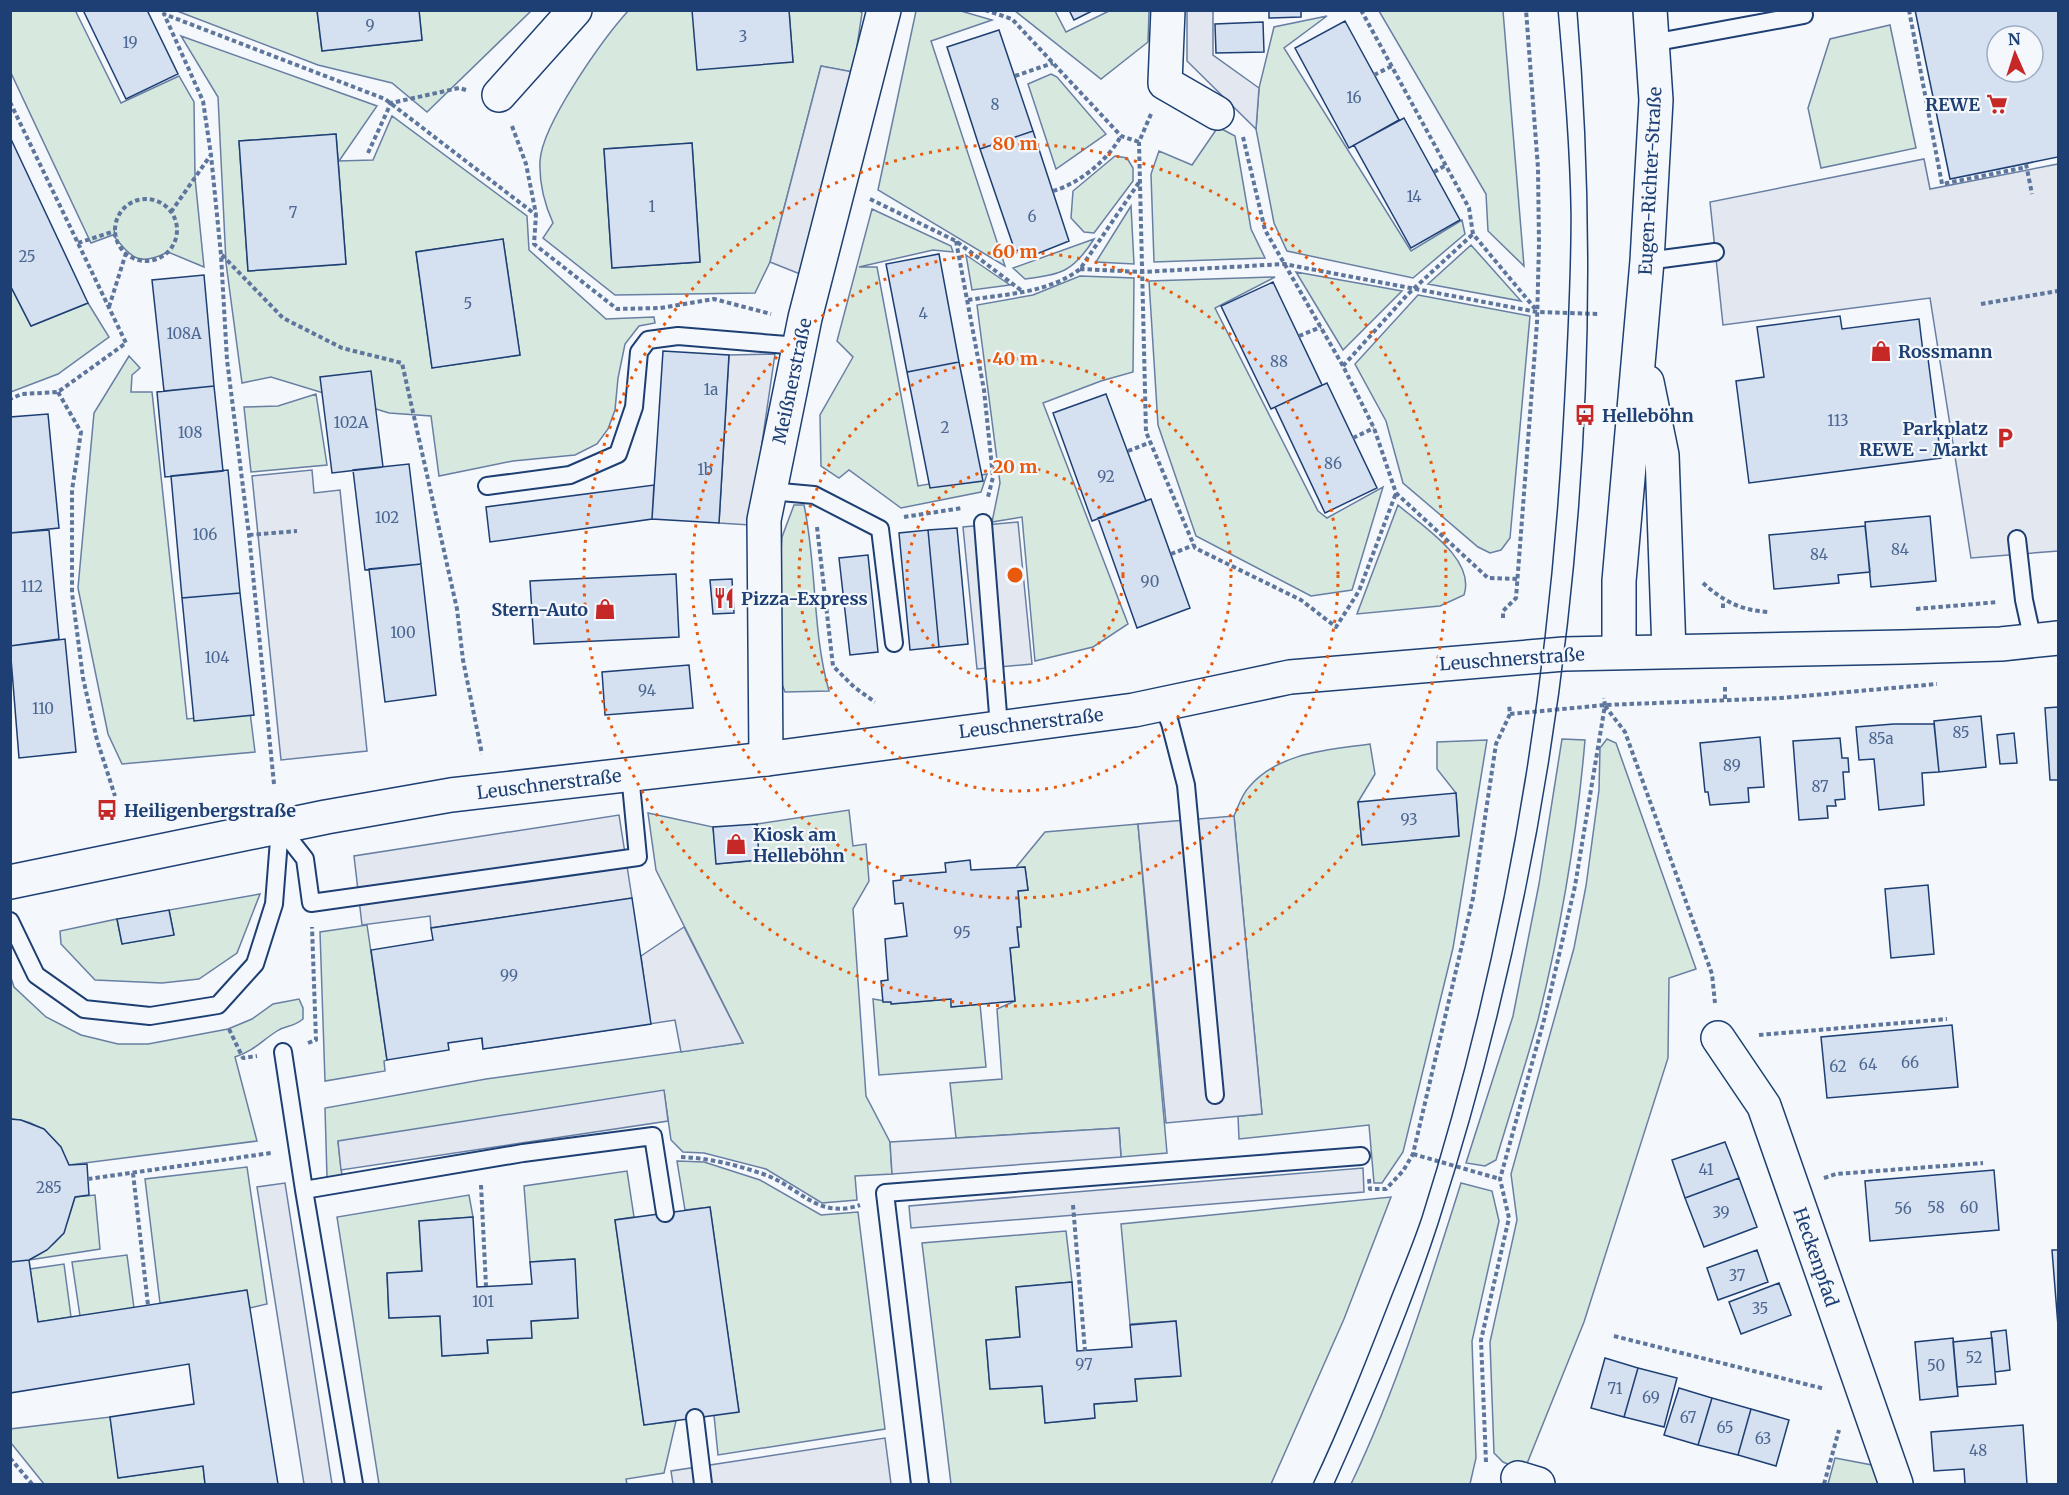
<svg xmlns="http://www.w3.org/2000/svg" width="2069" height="1495" viewBox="0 0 2069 1495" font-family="Merriweather,serif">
<rect width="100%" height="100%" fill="#f4f7fb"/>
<path fill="#d7e8df" stroke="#687fa3" stroke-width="1.5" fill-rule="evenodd" d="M75,10L121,103L179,76L194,102L195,178L204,267L168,252C138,267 132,258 113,235L91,243L11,73V11Z
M858,10L862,13L853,72L821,66L770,262L755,293L615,295L543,238L553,223C544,203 539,184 540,161C542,124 603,39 628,11H692L793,62L789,11ZM692,143L700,262L612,268L604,149Z
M177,11H317L322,51L422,40L419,11H531L427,112L392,83L318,65Z
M916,11H961L992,20L931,41L1005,266L878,190Z
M1015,11H1055L1066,32L1109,11H1149L1148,42L1101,79Z
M1379,11H1503L1524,266L1488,231L1486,194Z
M1327,16L1284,48L1411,251L1462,220L1465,234L1413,278L1287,251L1274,223L1256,129L1259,88L1274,27Z
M1890,25L1916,148L1821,168L1808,108L1830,39Z
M181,36L377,106L339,161L373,160L392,116L527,216L529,250L606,319L654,317L655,323L639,326L625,344L618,378L615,410L608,429L597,444L575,455L513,461L439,476L431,416L389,413L271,377L242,383L226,263L218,97ZM336,134L346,264L248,271L239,141ZM503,239L520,355L432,368L416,252Z
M1051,74L1057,77L1106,134L1056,169L1028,84Z
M1218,127L1235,136L1251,229L1265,258L1154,262L1151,174L1159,151L1192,165Z
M1115,156L1127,158L1133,168V181L1094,233L1084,232L1071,218L1073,191Z
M1131,206L1134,264L1096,262Z
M872,209L951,246L953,252L933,250L859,267H877L918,486L987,474L981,492L901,508L849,470L839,478L821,466L820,415L853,357L837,341Z
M1094,239C1073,272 1062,274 1025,279L1013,268Z
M1471,245L1521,301L1428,284Z
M966,255L1010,285L972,290Z
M1296,272L1402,291L1343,350Z
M1080,276L1134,278L1133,372L1101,381L1043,403L1128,624L1093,647L1035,661L1022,517L992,522L1000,483L977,305L1033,295Z
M1275,277L1215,308L1318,511L1327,518L1383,487L1352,590L1311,596L1196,536L1158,425L1149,281Z
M10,285L31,326L88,303L109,337L58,374L11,392Z
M1418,295L1530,316L1510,538L1501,550L1490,553L1478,547L1403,483L1386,421L1355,364Z
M129,356L140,368L132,375L131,392H152L187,719L250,712L255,752L122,764L108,734L78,588L94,413Z
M316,394L327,465L251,472L244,407L278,406Z
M794,505H804C817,566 812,631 829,691L785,692L777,671V613L782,537Z
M1398,505C1422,526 1476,559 1464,595L1440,606L1357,614Z
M1562,739L1585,740C1577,834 1561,928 1538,1020C1525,1067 1510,1113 1496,1160L1485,1166L1466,1163L1513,1016L1539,884Z
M1607,739L1616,743L1696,969L1669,978L1668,1058L1584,1322L1524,1471L1503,1462L1494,1453L1490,1342L1517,1220L1511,1174L1574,948L1586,886L1599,790L1600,748Z
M1487,740L1453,948L1403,1152L1382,1183H1374L1369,1125L1239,1139L1238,1116L1262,1114L1234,816C1238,807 1242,794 1249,787C1279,752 1328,750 1370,744L1375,774L1358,802L1362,844L1459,836L1456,793L1437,769V742Z
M849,810L853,846L866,844L869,881L853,909L866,1096L890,1142L892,1174L855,1176L857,1200L822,1203L766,1169L704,1153L683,1152L671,1140L664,1091L338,1142L342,1176L327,1177L325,1108L486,1079L743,1043L656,870L648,813L713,827L717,864L759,860L757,824Z
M1138,824L1167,1153L1121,1157L1119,1128L956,1138L950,1083L1002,1079L997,1009L1015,1001L1010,948L1019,946L1017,927L1021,926L1018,891L1028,890L1025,867L1017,868V866L1045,832Z
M260,894L237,953L199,979L162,983L95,980L61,944L60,931L117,919L122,944L174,935L169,910Z
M367,925L387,1060L384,1061L385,1071L325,1081L320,932Z
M10,975L14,987L46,1017L81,1035L118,1044H148L228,1029L252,1019L273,1004L299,999L303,1008V1019C292,1028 286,1025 277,1031C260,1042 255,1050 235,1057L257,1141L69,1165C57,1139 40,1120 11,1119Z
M873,999L891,1002L892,1004L951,999L952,1007L980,1004L986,1067L879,1075Z
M677,1161L704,1162L760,1180L821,1215L858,1212L885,1429L718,1455L714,1415L739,1411L723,1300L714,1294L712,1274L718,1263L710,1207L685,1210Z
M247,1167L267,1304L250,1308L246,1290L160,1303L145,1179Z
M627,1171L634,1217L615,1220L644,1425L676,1421L664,1473L626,1479L627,1484H379L337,1217L469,1195L473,1217L419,1221L422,1271L387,1274L389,1318L440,1316L442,1356L488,1353L487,1340L531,1338V1321L578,1318L574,1259L530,1262L524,1186Z
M1461,1183L1492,1191L1499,1221L1472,1341L1476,1458L1470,1484H1351C1397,1388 1429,1285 1461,1183Z
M95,1195L100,1249L29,1260C64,1242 64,1232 75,1197Z
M1391,1197L1344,1319L1271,1484H951L922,1243L1066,1231L1072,1282L1016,1287L1020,1337L986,1340L990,1389L1042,1386L1045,1423L1094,1418V1404L1136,1401L1135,1379L1180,1376L1176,1321L1130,1324L1121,1224Z
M127,1255L134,1308L80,1316L72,1262Z
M64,1264L71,1317L38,1322L30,1269Z
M110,1417L119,1478L203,1466L205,1484H44L11,1443L10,1429Z
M1835,1458L1872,1465L1880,1484H1828Z"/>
<path fill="#e3e8f0" stroke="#687fa3" stroke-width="1.5" d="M1187,11H1213V55L1259,88L1256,129L1187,61Z
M821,66L853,72L800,274L770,262Z
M1924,159L1930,189L2058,164V551L1971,558L1930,298L1723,325L1710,202Z
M775,354L750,525L719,523L729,355Z
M312,470L314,493L340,490L367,751L281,760L252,476Z
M1018,522L1032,664L977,669L963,527Z
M619,815L632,898L431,928L430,916L362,925L354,856Z
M1234,816L1262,1114L1166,1123L1138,824Z
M684,927L743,1043L681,1052L675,1020L483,1049L479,1018L646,994L641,956Z
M664,1090L668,1121L341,1170L338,1141Z
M1119,1128L1121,1157L892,1174L890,1142Z
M1363,1168L1364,1192L911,1228L909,1206Z
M285,1183L332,1484H304L257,1187Z
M885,1438L891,1484H673L671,1471Z"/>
<path fill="#d5e0f0" stroke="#1d3f73" stroke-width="1.5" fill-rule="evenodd" d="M83,10H147L178,74L126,99Z
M317,10H419L422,40L322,51Z
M692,10H789L793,62L697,70Z
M1069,10H1094L1074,20Z
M1269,10H1301V17L1269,18Z
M1915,10H2058V157L1950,179ZM1997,36H2033V72H1997Z
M1345,21L1399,120L1349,148L1295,48Z
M1263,22L1264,52L1216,53L1215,24Z
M999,30L1033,131L980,149L947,47Z
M1404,118L1460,220L1411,248L1354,145Z
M1033,131L1069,241L1029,257L1025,248L1015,251L980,149Z
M336,134L346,264L248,271L239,141Z
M10,137L88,303L31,326L10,285Z
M692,143L700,262L612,268L604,149Z
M503,239L520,355L432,368L416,252Z
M939,254L959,362L907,372L886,264Z
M204,275L214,386L164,391L152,280Z
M1273,282L1322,385L1271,409L1221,306Z
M1840,316L1842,329L1919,319L1923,352L1927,351L1941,458L1749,483L1736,381L1764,377L1757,327Z
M663,351L729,355L719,523L652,519Z
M959,362L983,481L930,488L907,372Z
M371,371L383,467L332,473L320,377Z
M1327,383L1377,488L1325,513L1275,407Z
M214,386L223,471L165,477L157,392Z
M1106,394L1146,501L1092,521L1053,413Z
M48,414L59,528L10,533V417Z
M409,464L421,564L365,570L353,470Z
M228,470L240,593L182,598L171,476Z
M654,485L652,519L490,542L486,507Z
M1151,499L1190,608L1137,628L1098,518Z
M1930,516L1936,581L1871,587L1865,522Z
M1865,526L1870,572L1838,575L1839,583L1774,589L1769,535Z
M957,528L968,644L939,647L928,530Z
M49,530L59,639L10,646V533Z
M928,530L939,647L910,650L899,533Z
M868,555L878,652L850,655L839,558Z
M421,564L436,695L385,702L369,569Z
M676,574L679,637L534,644L530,581Z
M732,579L734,613L713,614L710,580Z
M240,593L254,715L194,721L182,598Z
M65,639L76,752L19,758L10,646Z
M689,665L693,708L605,715L602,672Z
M2058,707V780H2050L2045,708Z
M1981,716L1986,767L1939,772L1934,721Z
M1894,724H1934L1939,772L1922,773L1924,805L1879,810L1874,759L1859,760L1856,727Z
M2014,733L2017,763L2000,764L1997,735Z
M1760,737L1764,787L1748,788L1749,802L1710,805L1708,792H1705L1700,743Z
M1840,738L1842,758H1848L1849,772H1843L1845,799L1835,800L1836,806H1827L1828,818L1799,820L1793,741Z
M1456,793L1459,836L1362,845L1358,802Z
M757,824L759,860L716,864L713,827Z
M970,860L971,870L1025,867L1028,890L1018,891L1021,927H1017L1019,947L1010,948L1015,1001L951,1007V999L891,1004V1002H883L881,981L888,980L885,939L907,936L903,903L895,904L893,881L901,880V876L946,872L945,863Z
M1928,885L1934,954L1891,958L1885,889Z
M632,898L651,1024L483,1049L482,1038L448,1043L449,1050L387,1060L371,950L433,940L431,928Z
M169,910L174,935L122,944L117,919Z
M1952,1025L1958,1087L1827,1098L1821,1037Z
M10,1119L21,1120L44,1129L61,1147L69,1165L87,1164L89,1195L75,1197L64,1233L47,1250L29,1260L10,1262Z
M1725,1142L1739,1178L1685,1198L1672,1160Z
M1994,1170L1999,1230L1870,1241L1865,1181Z
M1739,1178L1757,1227L1704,1247L1685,1198Z
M710,1207L739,1412L644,1425L615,1220Z
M473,1217L477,1287L532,1284L530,1262L575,1259L578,1318L531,1321L532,1338L487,1340L488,1353L442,1356L440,1316L389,1318L387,1273L422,1271L419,1221Z
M1757,1250L1768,1282L1718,1300L1707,1268Z
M2052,1250H2058V1326Z
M29,1260L38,1322L247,1290L278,1484H205L203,1466L118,1478L110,1417L194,1404L189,1364L10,1393V1262Z
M1072,1282L1077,1351L1132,1347L1130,1325L1176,1321L1181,1376L1135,1379L1137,1401L1094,1404L1095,1418L1045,1423L1042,1386L990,1389L986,1340L1020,1337L1016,1287Z
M1779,1283L1791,1315L1741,1334L1729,1302Z
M2006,1330L2010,1370L1995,1372L1991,1332Z
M1953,1338L1958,1396L1920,1400L1915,1342Z
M1992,1338L1996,1384L1957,1387L1953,1342Z
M1605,1358L1638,1368L1624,1417L1591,1408Z
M1638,1368L1677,1378L1664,1427L1624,1417Z
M1679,1388L1712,1398L1698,1445L1664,1435Z
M1712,1398L1751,1409L1738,1455L1698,1445Z
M1751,1409L1789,1420L1776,1466L1738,1455Z
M2023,1425L2027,1484H1965L1964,1469L1934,1471L1931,1432Z"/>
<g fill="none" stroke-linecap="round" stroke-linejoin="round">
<defs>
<path id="lane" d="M1652,43L1804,15L1803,10
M1647,261L1715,252
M487,486L570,475L618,454L634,407L639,352L648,340L678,336L799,346
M770,491L814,495L880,529L894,643
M983,523L999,727
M2017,539L2024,600L2033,641
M1162,704L1170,723L1186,785L1215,1095
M280,827L305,859L311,903L638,857L630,774
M10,921L36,975L84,1009L150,1016L218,1005L255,964L274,904L280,827
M283,1052L304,1190
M695,1418L703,1484
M354,1484L304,1190L523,1153L653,1136L665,1213
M920,1484L885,1193L1361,1156"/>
<path id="street" d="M1168,10L1165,83L1217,113
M499,95L575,10
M766,759L764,520L805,318L884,10
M1718,1038L1764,1106L1896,1484
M1518,1478L1538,1484"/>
<path id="secondary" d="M1647,382L1662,455L1669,651
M1619,653V581L1647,261L1656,100L1650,10
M10,882L326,817L451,795L766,759L1134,710L1290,677L1564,654L1903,647L2001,644L2058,638"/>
</defs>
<use href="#lane" stroke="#1d3f73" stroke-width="20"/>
<use href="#street" stroke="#1d3f73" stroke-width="36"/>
<use href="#secondary" stroke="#1d3f73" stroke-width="36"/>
<path stroke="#5e769c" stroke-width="4" stroke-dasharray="4.5 3" stroke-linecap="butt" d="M985,10L1012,19L1121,136L1139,142
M1361,10L1469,208L1473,234L1537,311
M1909,10L1942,184L2027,167
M1374,75L1392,66
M1015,76L1053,63
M10,102L126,343L58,392L22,394L10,399
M1151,114L1139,142L1146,432L1195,548L1301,600L1336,627L1359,591L1396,493
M512,126L526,164L536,214
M1243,137L1265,230L1343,366L1374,428L1396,493L1488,578L1518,579
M368,153L391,103L459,88L466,90
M2026,164L2032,194
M1434,172L1446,165
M1053,191C1080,183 1108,160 1121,136
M870,199L956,241L1022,291
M115 230a31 31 0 1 1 62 0a31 31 0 1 1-62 0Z
M171,212L210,156
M956,241L984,390L993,477L988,497
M78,243L115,231
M222,255L283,318L342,348L402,363L457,609L463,660L482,754
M1080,269L1142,272L1284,264L1537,312L1600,314
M968,300C1006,294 1049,293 1080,269L1140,181
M1981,304L2058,291
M109,307L126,253
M1299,336L1321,327
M1343,366L1408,294L1473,234
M58,392L81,432L72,490V593L83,678L97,740L115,796
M1353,438L1374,428
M1128,451L1151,442
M904,517L962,508
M817,527L833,666L854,687L875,702
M249,535L297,531
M1171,554L1194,545
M1703,583C1723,601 1740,610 1768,612
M1723,608V601
M1916,609L1998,602
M1503,618V611L1516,598L1537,323L1539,244L1538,168L1526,10
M1725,687V701
M1605,706L1625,732L1712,974L1715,1003
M1510,714L1605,705L1781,698L1937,684
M274,784L249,535L227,360L221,255L211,155L203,101L164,14L385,99L536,215L534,244L617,309L660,308L714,299L771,314
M229,1029L243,1058L257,1056
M1759,1035L1947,1019
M308,1043L316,1040L312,927
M1413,1154L1500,1179
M681,1157C709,1158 737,1165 763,1174C799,1186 817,1220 860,1205
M133,1173L148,1305
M1824,1178L1836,1174L1983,1163
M88,1179L271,1153
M1369,1179L1370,1189H1386L1403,1171L1413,1154L1473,898L1496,744L1510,714L1509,704
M481,1185L486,1286
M1073,1205L1085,1351
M1614,1336L1825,1389
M10,1458L32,1484
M1486,1462L1481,1340L1509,1218L1500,1179L1544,1020L1575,886L1605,705L1604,698
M1824,1484L1839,1430"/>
<use href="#lane" stroke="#f4f7fb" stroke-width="16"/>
<use href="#street" stroke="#f4f7fb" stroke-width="33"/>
<use href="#secondary" stroke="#f4f7fb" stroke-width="33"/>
<path stroke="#1d3f73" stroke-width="1.5" d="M1313,1484C1342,1423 1367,1359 1392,1295C1402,1270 1413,1244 1422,1217C1503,961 1548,696 1563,427C1567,357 1571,286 1571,215C1570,147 1564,79 1558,10
M1334,1484C1372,1399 1409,1313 1438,1224C1564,833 1611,420 1577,10"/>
</g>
<g fill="none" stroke="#e8590c" stroke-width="3" stroke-dasharray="3 6">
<circle cx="1015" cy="575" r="108"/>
<circle cx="1015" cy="575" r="216"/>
<circle cx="1015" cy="575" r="323"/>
<circle cx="1015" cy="575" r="431"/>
</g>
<defs>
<symbol id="supermarket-bare" viewBox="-9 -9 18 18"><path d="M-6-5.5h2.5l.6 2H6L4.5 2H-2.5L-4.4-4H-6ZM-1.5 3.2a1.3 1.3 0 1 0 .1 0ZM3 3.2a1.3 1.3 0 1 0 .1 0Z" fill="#c62828" stroke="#f4f7fb" stroke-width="2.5" paint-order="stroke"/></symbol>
<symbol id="shop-bare" viewBox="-9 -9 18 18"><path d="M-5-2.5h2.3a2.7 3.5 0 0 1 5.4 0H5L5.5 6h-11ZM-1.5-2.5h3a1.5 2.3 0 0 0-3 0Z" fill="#c62828" stroke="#f4f7fb" stroke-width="2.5" paint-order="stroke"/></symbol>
<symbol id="bus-bare" viewBox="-9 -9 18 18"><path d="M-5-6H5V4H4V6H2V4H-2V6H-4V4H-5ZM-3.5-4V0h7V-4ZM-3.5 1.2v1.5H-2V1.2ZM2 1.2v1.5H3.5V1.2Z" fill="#c62828" stroke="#f4f7fb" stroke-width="2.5" paint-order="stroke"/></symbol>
<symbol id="parking-bare" viewBox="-9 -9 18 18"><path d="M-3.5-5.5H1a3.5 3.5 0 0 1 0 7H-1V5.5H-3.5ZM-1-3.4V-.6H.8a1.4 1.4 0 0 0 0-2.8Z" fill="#c62828" stroke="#f4f7fb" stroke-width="2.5" paint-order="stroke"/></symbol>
<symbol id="restaurant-bare" viewBox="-9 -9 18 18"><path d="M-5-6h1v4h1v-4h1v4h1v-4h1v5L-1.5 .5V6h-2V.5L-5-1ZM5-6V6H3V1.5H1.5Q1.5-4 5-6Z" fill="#c62828" stroke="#f4f7fb" stroke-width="2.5" paint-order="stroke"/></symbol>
</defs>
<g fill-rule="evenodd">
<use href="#supermarket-bare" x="1982" y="89" width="30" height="30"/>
<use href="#shop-bare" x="1866" y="336" width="30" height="30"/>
<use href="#bus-bare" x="1570" y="400" width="30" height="30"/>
<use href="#parking-bare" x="1990" y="423" width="30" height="30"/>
<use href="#restaurant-bare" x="709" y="583" width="30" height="30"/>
<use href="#shop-bare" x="590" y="594" width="30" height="30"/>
<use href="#bus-bare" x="92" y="795" width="30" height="30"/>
<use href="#shop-bare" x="721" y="829" width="30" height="30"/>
</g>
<g text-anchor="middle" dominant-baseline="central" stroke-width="4.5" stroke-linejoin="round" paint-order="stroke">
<g font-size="15" fill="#4b6792">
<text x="370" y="25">9</text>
<text x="743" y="36">3</text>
<text x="130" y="42">19</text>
<text x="1354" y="97">16</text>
<text x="995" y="104">8</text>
<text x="1414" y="196">14</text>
<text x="652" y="206">1</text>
<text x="293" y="212">7</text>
<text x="1032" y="216">6</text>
<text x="27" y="256">25</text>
<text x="468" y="303">5</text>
<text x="923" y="313">4</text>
<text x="184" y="333">108A</text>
<text x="1279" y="361">88</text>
<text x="711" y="389">1a</text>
<text x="1838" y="420">113</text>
<text x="351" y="422">102A</text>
<text x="945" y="427">2</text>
<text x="190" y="432">108</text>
<text x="1333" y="463">86</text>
<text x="705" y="469">1b</text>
<text x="1106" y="476">92</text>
<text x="387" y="517">102</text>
<text x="205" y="534">106</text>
<text x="1900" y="549">84</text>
<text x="1819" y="554">84</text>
<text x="1150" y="581">90</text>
<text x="32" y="586">112</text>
<text x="403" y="632">100</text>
<text x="217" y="657">104</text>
<text x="647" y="690">94</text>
<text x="43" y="708">110</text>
<text x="1961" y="732">85</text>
<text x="1881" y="738">85a</text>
<text x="1732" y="765">89</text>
<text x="1820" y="786">87</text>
<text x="1409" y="819">93</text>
<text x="962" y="932">95</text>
<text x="509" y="975">99</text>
<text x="1910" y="1062">66</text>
<text x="1868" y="1064">64</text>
<text x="1838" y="1066">62</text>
<text x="1706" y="1169">41</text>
<text x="49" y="1187">285</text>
<text x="1936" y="1207">58</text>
<text x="1969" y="1207">60</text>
<text x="1903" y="1208">56</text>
<text x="1721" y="1212">39</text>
<text x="1737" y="1275">37</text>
<text x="483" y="1301">101</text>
<text x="1760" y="1308">35</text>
<text x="1974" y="1357">52</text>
<text x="1084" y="1364">97</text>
<text x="1936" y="1365">50</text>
<text x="1615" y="1388">71</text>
<text x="1651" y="1397">69</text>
<text x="1688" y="1417">67</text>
<text x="1725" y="1427">65</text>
<text x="1763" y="1438">63</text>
<text x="1978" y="1450">48</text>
</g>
<g font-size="18" font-weight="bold" fill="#1d3f73" stroke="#f4f7fb" text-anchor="start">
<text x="1980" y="104" text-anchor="end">REWE</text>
<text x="1898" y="351">Rossmann</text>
<text x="1602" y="415">Helleböhn</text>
<text x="1988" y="428" text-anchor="end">Parkplatz<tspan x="1988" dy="21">REWE - Markt</tspan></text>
<text x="741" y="598">Pizza-Express</text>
<text x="588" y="609" text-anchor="end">Stern-Auto</text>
<text x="124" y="810">Heiligenbergstraße</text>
<text x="753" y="834">Kiosk am<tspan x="753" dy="21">Helleböhn</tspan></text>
</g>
<g font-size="18" fill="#1d3f73" stroke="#f4f7fb">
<text transform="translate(1650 181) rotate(-87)">Eugen-Richter-Straße</text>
<text transform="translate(792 381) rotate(-78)">Meißnerstraße</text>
<text transform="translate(1512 659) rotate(-4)">Leuschnerstraße</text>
<text transform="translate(1031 723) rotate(-7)">Leuschnerstraße</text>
<text transform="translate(549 784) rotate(-7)">Leuschnerstraße</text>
<text transform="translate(1816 1257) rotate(71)">Heckenpfad</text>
</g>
</g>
<circle cx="1015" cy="575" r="9" fill="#e8590c" stroke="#f4f7fb" stroke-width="3"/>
<g font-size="18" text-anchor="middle" font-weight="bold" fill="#e8590c" stroke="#f4f7fb" stroke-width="4.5" stroke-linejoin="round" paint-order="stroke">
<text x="1015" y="150">80 m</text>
<text x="1015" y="258">60 m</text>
<text x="1015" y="365">40 m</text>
<text x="1015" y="473">20 m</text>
</g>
<rect width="2069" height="1495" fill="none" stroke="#1d3f73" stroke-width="24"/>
<g transform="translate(2015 54) rotate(357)"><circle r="28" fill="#f4f7fb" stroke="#9eadc5" stroke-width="1.5"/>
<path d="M0-4.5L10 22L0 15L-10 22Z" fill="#c62828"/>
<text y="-9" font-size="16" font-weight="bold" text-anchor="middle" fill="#1d3f73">N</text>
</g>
</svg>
